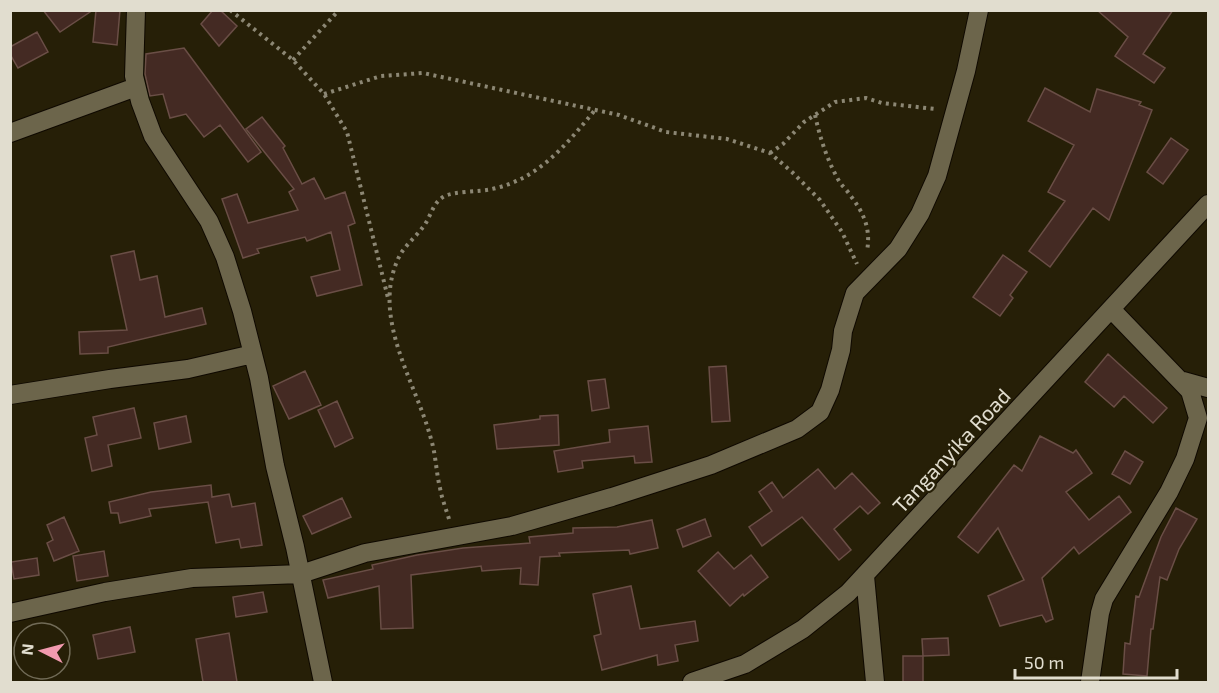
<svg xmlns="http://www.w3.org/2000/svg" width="1219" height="693" viewBox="0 0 1219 693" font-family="'Exo 2',sans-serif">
<rect width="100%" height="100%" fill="#261f07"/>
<path fill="#442a23" stroke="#6a4e46" stroke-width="1.5" d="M43,10H93L60,32Z
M96,10H120L117,45L93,42Z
M213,10H220L237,26L219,46L201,24Z
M1097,10H1173L1143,54L1165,68L1154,83L1115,56L1128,37Z
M37,32L48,52L18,68L10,54V47Z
M184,48L261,152L248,162L220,125L204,137L186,114L170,118L163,94L150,96L145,74L146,54Z
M1045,88L1090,112L1097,89L1141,102L1139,105L1152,110L1109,220L1093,208L1050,267L1029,251L1065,201L1048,192L1074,145L1028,121Z
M262,117L285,146L283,148L302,184L314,178L325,199L345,192L355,223L348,226L362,285L317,296L311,277L340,270L331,232L307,241L305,237L257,249L259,253L243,258L222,199L237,194L248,223L298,210L289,192L294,189L246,129Z
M1171,138L1188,150L1163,184L1147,172Z
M134,251L140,280L157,276L165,317L202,308L206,324L108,347V353L80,354L79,332L127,330L111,256Z
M1003,255L1027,272L1010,295L1013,298L1000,316L973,297Z
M1108,354L1167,408L1153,423L1124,396L1114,407L1085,382Z
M726,366L730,421L712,422L709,367Z
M305,371L321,405L289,419L273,386Z
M605,379L609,408L592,411L588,381Z
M337,401L353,438L335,447L318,410Z
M134,408L141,438L108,445L112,466L92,471L85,438L97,435L93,417Z
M558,415L559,445L497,449L494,425L540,419V416Z
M186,416L191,442L159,449L154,423Z
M648,426L652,462L635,463L634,456L582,461L583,468L558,472L554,451L610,442L609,430Z
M1040,436L1073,453L1076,450L1092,473L1066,492L1089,520L1119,496L1131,512L1079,554L1074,547L1042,578L1053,619L1046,622L1042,615L1000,626L988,596L1024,580L998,528L978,553L958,537L1014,465L1022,471Z
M1125,451L1143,462L1130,484L1112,474Z
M818,469L835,489L852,473L880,503L868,514L860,506L834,529L851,550L839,560L802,517L762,546L749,527L772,511L759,492L772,482L783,498Z
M211,485L212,497L229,494L232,507L255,503L262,545L241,548L239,539L216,543L208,502L149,509L151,516L120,523L118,513H111L109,502L151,492Z
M342,498L351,517L312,534L303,516Z
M1176,508L1197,519L1179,549L1167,580L1160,577L1153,629H1151L1147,676L1123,674L1125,643L1130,644L1136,596L1139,597L1161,537Z
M64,517L79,551L54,561L47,543L53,540L47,525Z
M705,519L711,536L683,547L677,530Z
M652,520L658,548L630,554L629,550L559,553L560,556L540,557L538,585L520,584L521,568L482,571L481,566L411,575L413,628L381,629L379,586L328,598L323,580L373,569L372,565L417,555L463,548L530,543L529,537L573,533V528L617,527Z
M104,551L108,576L77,581L73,556Z
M718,552L734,569L751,555L768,577L744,596L743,594L730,606L698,571Z
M37,558L39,575L14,579L11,562Z
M631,586L640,629L695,621L698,641L675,645L678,661L658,665L657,655L602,670L594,636L601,634L593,594Z
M263,592L267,612L236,617L233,597Z
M130,627L135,652L98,659L93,635Z
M229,633L237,682H203L196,639Z
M948,638L949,655L923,656L922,639Z
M903,656H923V682H903Z"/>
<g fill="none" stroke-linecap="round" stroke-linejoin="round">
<defs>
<path id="minor" d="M136,10L134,76L140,101L153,136L209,221L225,257L242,311L259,378L275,466L295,547L323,682
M10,133L136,87
M1183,381L1208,388
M10,395L110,379L188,369L253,354
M865,576L875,682
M10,613L105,592L192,578L301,574L365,553L512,526L612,497L711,465L797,429L820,412L830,390L841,350L843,331L855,293L898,249L920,214L937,176L966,71L979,10
M692,682L745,664L803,629L848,593L1208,204
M1090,682L1100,613L1104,599L1169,492L1185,459L1198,418L1190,391L1112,310"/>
</defs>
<use href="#minor" stroke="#0f0900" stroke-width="20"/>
<path stroke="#8c8774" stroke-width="4" stroke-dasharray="3 4.5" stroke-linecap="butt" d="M230,10L293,60L324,94L347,132L388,298
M293,60L339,10
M324,94L381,76L423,73L619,115L666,132L727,139L770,153L792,172L820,200L842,232L857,264
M815,115C820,138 827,160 839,181C842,186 847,190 850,195C864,213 871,229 867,251
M770,153L783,144L804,122L835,102L866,98L882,103L935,109
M449,519C446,509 442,499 440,488C436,472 436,455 431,439C416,382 371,319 398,259C403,247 415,238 423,227C431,217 432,204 443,197C452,191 480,192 492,189C539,179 566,145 595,110"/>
<use href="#minor" stroke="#6c654b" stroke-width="18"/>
</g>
<g text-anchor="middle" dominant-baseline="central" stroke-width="4.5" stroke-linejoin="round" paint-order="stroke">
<g font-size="21" fill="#e1ddcf" stroke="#261f07">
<text transform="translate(951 450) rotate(-47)">Tanganyika Road</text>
</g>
</g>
<rect width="1219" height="693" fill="none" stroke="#e1ddcf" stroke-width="24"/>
<g transform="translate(42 651) rotate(276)"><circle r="28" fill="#261f07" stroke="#716b57" stroke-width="1.5"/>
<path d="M0-4.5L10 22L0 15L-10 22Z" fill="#f29aaf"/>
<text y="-9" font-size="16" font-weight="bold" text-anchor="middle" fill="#e1ddcf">N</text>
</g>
<path d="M1015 669v9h162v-9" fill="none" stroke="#e1ddcf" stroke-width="3"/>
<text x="1024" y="669" font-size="18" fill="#e1ddcf" stroke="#261f07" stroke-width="4.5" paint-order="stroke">50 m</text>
</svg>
